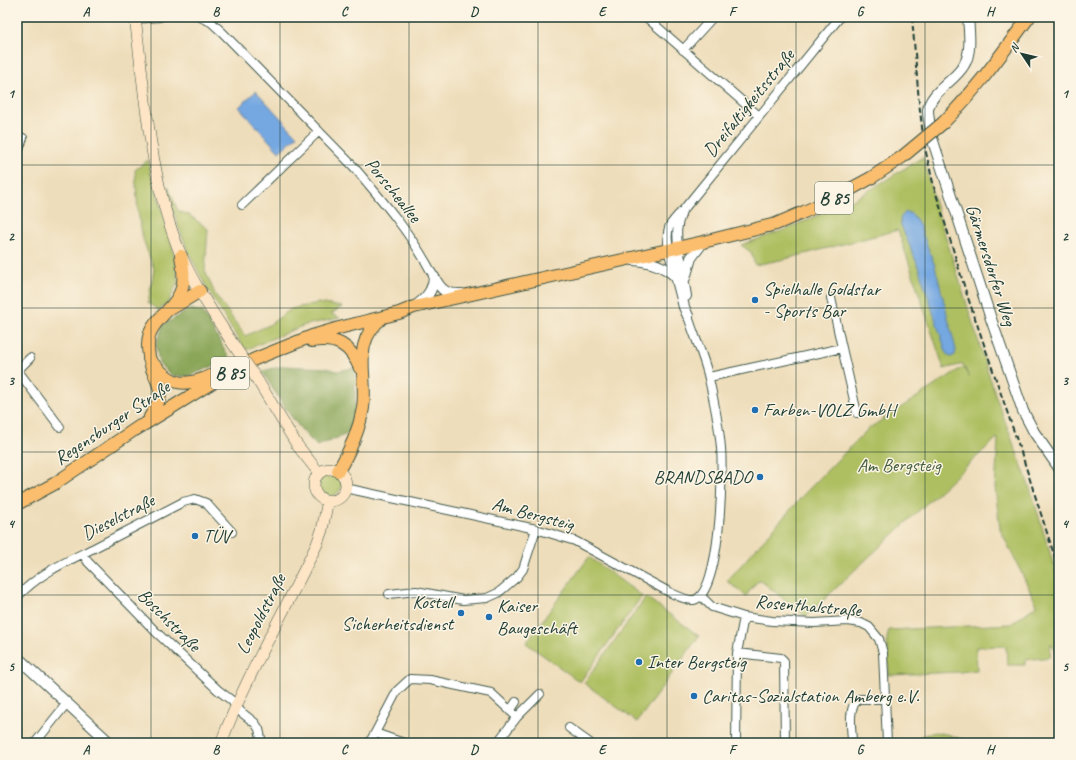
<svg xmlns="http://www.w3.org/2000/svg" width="1076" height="760" viewBox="0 0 1076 760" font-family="Caveat,sans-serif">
<rect width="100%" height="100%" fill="#fcf5e5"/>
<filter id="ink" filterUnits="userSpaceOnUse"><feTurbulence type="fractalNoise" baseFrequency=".025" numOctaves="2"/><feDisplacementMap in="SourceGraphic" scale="8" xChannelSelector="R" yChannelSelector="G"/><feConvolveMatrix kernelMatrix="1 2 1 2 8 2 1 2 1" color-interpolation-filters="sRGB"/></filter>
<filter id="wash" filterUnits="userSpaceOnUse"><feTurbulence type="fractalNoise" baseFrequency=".012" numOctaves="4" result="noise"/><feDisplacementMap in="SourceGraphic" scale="16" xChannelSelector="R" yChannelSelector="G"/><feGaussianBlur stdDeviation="0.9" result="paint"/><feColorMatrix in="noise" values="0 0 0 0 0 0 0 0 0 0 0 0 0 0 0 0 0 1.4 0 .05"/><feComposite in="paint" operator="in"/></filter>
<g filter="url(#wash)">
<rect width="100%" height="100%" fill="#eeddba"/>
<path fill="#aebf62" stroke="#667e4b" d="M923,157L935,203L996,397L1030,488L1059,582V657L1051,643L1050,657L1025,660V665H1007L1006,646L976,647L977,670L960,672L889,675L887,638L889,630L1011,624L1037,605L1000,529L995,487L998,441L997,438L856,569L806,617L760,580L755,584L746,596L727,581L806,492L868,429L963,367L969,377L963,364L944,369L898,230L785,259L755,265L751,252L741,245L787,229L855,199Z
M148,160L173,249L178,282L168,303L158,310L148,303L154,269L143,239L138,212L135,170Z
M168,186L178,211L189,215L208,229L205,271L215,294L245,336L269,325L291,309L318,303L342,307L331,314L340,318L305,325L245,350C219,308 191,266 176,219C172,208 169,198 168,186Z
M318 484a12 12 0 1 1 24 0a12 12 0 1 1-24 0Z
M589,557L642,596L580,682L526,643Z
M646,597L699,636L637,722L584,683Z
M935,732L950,735L971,743H908L921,736Z"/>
<path fill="#8aa658" stroke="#547246" d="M190,309L203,312L230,359L189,376H173L159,364L156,345L163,325Z
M284,366L326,368L337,371L355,368V407L350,433L317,446C294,425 278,397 262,371Z"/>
<path fill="#75a7e1" stroke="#4a728a" d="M256,91L297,136L279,152L239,107Z
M906,212L912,214L918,222L935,266L956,350L955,355L951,357L947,355L918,266L901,225C899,218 901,216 906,212Z"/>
</g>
<g filter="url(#ink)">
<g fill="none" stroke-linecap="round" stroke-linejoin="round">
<defs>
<path id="minor" d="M200,17L211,22L222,32L353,166C383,201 413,236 434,277
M646,17L759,116
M136,19L160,17
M683,50L713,17
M17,136L23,138L17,155
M242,205L319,131
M678,247C677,235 676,226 681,215
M669,249C665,228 669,224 684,209L840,17
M842,348L857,413
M17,371L30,358
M18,371L60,427
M709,377L842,348L831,298
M345,488L536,529L575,541L671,593C678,596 687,601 694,600C721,593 723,472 721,448C719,425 714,401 709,379C705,359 694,336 688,316
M83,554L88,562L156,632L218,690L231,700L241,712L255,723L259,729L262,743
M389,594L416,591L463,600L487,598L498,593L517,577L523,569L536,529
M701,596L712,607L744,617L772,621L814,623L848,621L861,623L869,627L879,639L883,653L887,743
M17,597C41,572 66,562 96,547C125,532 154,517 183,502L195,499L206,503L232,532
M737,653L781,658L784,661L785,743
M510,711L516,702
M569,728L590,743
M375,733L397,691L410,679L430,680L491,693L517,717
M35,743L67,703
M369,743L375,733L404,743
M497,743L517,717L540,694
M736,743L737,653L744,617
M852,743C852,730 847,709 858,699H886"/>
<path id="tertiary" d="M968,17C969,32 972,52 964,65C955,81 930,92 928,110C928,119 931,129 932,138L991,319L1023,411L1034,432L1059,468
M678,247L686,296
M669,249L684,307L688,316
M633,260C649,261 663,265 675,276
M434,277C441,290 446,295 462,294
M685,278L691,258L703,242
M414,307C426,299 433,291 434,277
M17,657L110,743"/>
<path id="secondary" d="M135,17C145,95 150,182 181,255C194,285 213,313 231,341
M258,381L297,445L319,473
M314 485a16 16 0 1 1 32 0a16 16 0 1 1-32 0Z
M221,743C247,674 285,611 317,544L322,530L328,500"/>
<path id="primary" d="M943,123C976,90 1001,55 1029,17
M172,308L200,291
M312,341C337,337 350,345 360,368
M149,359C171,385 182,389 213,375
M150,417C154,411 159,403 160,395C161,386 155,377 152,369C149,359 146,344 150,333C153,325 159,319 164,314C185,294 186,282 181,256
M135,430L218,379L255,359L312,336L339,328L399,313L414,307L703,242L776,224L804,212L836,197L871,178L902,157
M338,471C350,451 359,431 363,408C368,374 350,343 383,317
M17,504L54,484L140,426"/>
</defs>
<use href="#minor" stroke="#3e5548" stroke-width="10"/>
<use href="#tertiary" stroke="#3e5548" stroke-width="12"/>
<use href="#secondary" stroke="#3e5548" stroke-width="12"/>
<use href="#primary" stroke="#3e5548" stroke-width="14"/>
<use href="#minor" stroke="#fff" stroke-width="8"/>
<use href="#tertiary" stroke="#fff" stroke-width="10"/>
<use href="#secondary" stroke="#fde5c5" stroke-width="11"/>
<use href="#primary" stroke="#fabe6e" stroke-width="12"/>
<path stroke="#1f3d34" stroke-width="2" stroke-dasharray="6 3" stroke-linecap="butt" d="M912,17L919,102L924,144L934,187L966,292L1023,458L1059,570"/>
<defs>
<path id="secondary-bridge" d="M231,341L258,381"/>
<path id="primary-bridge" d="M902,157L943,123"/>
</defs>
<use href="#secondary-bridge" stroke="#3e5548" stroke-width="12" stroke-linecap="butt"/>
<use href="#primary-bridge" stroke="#3e5548" stroke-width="14" stroke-linecap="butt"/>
<use href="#secondary-bridge" stroke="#fde5c5" stroke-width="11"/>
<use href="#primary-bridge" stroke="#fabe6e" stroke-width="12"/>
</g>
</g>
<path fill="none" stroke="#1f3d34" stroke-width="1" stroke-opacity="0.55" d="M151,17V743M280,17V743M409,17V743M538,17V743M667,17V743M796,17V743M925,17V743M17,165H1059M17,308H1059M17,452H1059M17,595H1059"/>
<g fill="#1f6fb2" stroke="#fcf5e5" stroke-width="1.5">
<circle cx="755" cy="300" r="4"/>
<circle cx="755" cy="410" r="4"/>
<circle cx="760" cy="477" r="4"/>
<circle cx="195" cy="536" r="4"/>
<circle cx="461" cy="613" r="4"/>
<circle cx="489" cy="617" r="4"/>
<circle cx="639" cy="662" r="4"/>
<circle cx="694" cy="696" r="4"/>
</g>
<g text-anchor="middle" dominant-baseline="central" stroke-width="3" stroke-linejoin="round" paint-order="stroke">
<g fill="#fcf5e5" stroke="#617469" stroke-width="1">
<rect x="815" y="182" width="38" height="32" rx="3"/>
<rect x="211" y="357" width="38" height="32" rx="3"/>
</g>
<g font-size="18" font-weight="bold" fill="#1f3d34">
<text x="834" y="198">B 85</text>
<text x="230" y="373">B 85</text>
</g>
<g font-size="19" fill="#1f3d34" stroke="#fcf5e5">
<text transform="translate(749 103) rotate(-51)">Dreifaltigkeitsstraße</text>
<text transform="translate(393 190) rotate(51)">Porscheallee</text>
<text transform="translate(991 265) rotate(72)">Gärmersdorfer Weg</text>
<text transform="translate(112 423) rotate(-34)">Regensburger Straße</text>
<text transform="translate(533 514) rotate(15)">Am Bergsteig</text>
<text transform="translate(118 517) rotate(-27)">Dieselstraße</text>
<text transform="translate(808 606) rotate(5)">Rosenthalstraße</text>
<text transform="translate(261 614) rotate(-63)">Leopoldstraße</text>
<text transform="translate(169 620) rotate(45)">Boschstraße</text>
</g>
<g font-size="19" fill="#1f3d34" stroke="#fcf5e5" text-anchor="start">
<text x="763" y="289">Spielhalle Goldstar<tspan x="763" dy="22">- Sports Bar</tspan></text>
<text x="763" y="410">Farben-VOLZ GmbH</text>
<text x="752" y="477" text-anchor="end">BRANDSBADO</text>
<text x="203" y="536">TÜV</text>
<text x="453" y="602" text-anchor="end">Kostell<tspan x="453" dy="22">Sicherheitsdienst</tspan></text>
<text x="497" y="606">Kaiser<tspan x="497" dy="22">Baugeschäft</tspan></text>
<text x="647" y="662">Inter Bergsteig</text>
<text x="702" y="696">Caritas-Sozialstation Amberg e.V.</text>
</g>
<g font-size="19" fill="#435e40" stroke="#fcf5e5">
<text x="899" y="465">Am Bergsteig</text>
</g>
</g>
<rect width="1076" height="760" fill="none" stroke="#fcf5e5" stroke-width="44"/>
<g transform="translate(1022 54) rotate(305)" stroke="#fcf5e5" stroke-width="3" paint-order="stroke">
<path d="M0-3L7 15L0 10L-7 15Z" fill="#1f3d34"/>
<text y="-6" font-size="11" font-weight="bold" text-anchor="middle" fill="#1f3d34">N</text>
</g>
<rect x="22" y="22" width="1032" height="716" fill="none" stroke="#1f3d34" stroke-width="1.5"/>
<g font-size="13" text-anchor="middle" font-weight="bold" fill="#1f3d34">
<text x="86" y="16">A</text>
<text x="216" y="16">B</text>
<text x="344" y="16">C</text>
<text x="474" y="16">D</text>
<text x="602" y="16">E</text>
<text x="732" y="16">F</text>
<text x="860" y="16">G</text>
<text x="990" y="16">H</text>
<text x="11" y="98">1</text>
<text x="1065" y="98">1</text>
<text x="11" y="241">2</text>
<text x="1065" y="241">2</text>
<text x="11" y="385">3</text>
<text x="1065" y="385">3</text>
<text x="11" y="528">4</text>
<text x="1065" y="528">4</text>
<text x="11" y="671">5</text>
<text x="1065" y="671">5</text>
<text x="86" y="754">A</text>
<text x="216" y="754">B</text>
<text x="344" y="754">C</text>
<text x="474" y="754">D</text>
<text x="602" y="754">E</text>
<text x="732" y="754">F</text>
<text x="860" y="754">G</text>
<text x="990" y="754">H</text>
</g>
</svg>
